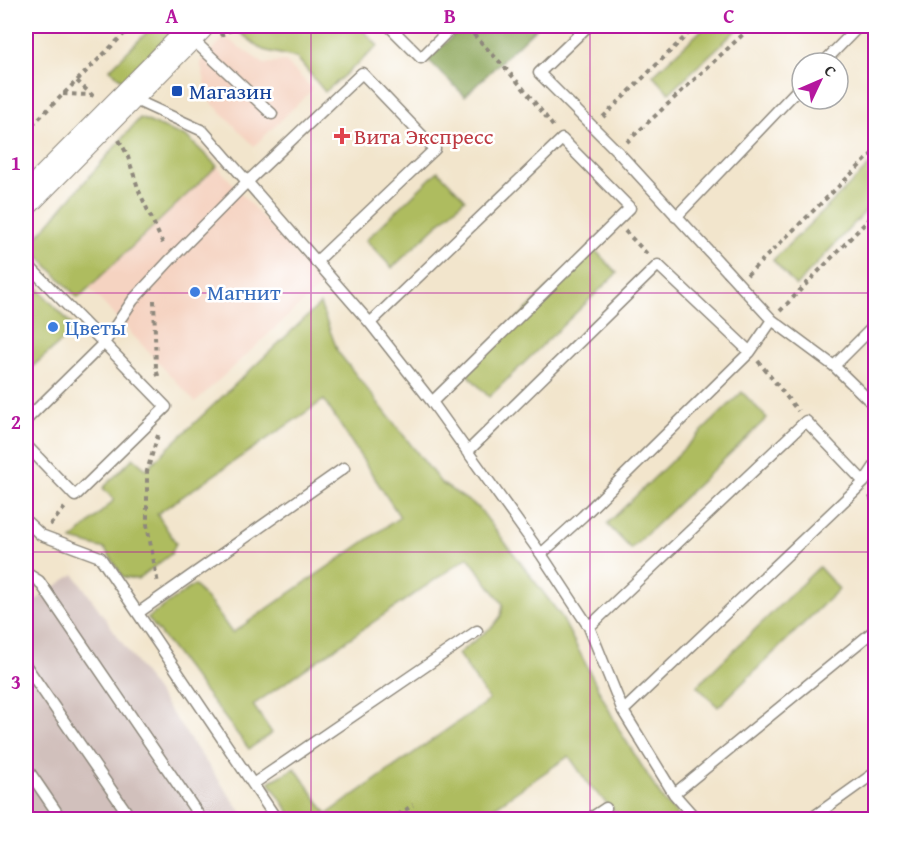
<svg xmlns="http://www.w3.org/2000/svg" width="901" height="845" viewBox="0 0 901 845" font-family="'Gentium Book Plus',serif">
<rect width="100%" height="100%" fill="#fff"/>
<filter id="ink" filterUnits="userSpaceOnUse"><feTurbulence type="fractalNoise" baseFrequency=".0167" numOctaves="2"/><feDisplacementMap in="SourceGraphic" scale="12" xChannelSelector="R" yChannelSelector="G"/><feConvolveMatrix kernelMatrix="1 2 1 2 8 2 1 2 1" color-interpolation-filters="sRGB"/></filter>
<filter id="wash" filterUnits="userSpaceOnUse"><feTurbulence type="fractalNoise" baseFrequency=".008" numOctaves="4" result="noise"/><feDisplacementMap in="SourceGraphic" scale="24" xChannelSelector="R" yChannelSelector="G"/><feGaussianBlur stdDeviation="1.35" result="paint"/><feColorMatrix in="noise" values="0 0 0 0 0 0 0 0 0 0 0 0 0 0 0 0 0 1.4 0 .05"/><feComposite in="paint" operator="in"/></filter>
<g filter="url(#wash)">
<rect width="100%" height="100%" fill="#f2e5cc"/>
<path fill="#f5d3c1" d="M225,37L264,64L285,61L313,89L254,146L210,101L200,62Z
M217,166L322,285L195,402L89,288Z"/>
<path fill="#d1c0bc" d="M74,574L246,819H26V607Z"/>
<path fill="#aebc5f" stroke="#6c7445" stroke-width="1.5" d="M153,26H178L123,81L110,69Z
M231,26H359L378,46L325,92L297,58L263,50Z
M706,26H741L669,93L653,75Z
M140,118L188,138L217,166L78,298L29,246Z
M875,160V201L796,286L773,260Z
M438,171L465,199L392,268L366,240Z
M591,246L617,273L489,397L464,371Z
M26,276L76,329L26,372Z
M320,304L338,352L441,483L479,508L561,616L621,733L664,801L682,819H622L589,785L569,756L477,819H294L269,782L295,768L327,814L489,700L458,654L493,626L501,616L503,604L468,557L253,705L272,733L249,749L148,618L194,585L213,606L232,633L400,517L324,400L157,514L176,543L171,554L138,579L123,577L105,549L72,540L114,500L103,488L133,458L146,469Z
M742,392L767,418L631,549L607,524Z
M819,567L839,589L718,707L697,686Z"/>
<path fill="#8aa456" stroke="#5a6840" stroke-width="1.5" d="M463,26H538L465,96L428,60Z"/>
</g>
<g filter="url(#ink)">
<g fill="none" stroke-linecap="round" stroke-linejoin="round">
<defs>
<path id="service" d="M389,26L421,58L453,26
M588,26L539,73L617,151L772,320L834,366L876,407
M191,38L272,114
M823,63L859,26
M131,98L203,131L370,323L432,402L541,554L589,627L623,711L674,794L697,820
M676,217L802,85
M26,263L166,407L75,496L26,445
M370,323L562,139L630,208L432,402
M834,366L876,324
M26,420L104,343L133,300L170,260L243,186L362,73L435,149L316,262
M467,452L658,265L750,352L772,320
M864,482L876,464
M26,521L41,535L100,557L277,820
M541,554L583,516L750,352
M26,573L39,581L202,820
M138,613L344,468
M589,627L806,421L864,482L623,711
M26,666L132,820
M26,767L62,820
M253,784L477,631
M674,794L876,629
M588,820L606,808
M809,820L876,772"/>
<path id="secondary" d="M26,200L198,26"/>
</defs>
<use href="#service" stroke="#8e887c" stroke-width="13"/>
<use href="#secondary" stroke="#8e887c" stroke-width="32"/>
<path stroke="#8e887c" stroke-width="4" stroke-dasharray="4.5 4.5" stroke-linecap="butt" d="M467,28C499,60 529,93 555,129
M220,36C226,31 233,30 240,26
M77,81L92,95L89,99
M63,94L91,95
M603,117L696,26
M26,131L132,26
M119,140L127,154L139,191L164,246
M627,142L752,26
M625,231L649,256
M747,275L876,150
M154,300L156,369L159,379
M780,311L876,212
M758,361L798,411
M158,435L147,471V525L158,584
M870,496L876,511
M50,525L67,505
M390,820L413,805"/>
<use href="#service" stroke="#fff" stroke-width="10"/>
<use href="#secondary" stroke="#fff" stroke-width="30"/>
</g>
</g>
<path fill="none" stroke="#b5179e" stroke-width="1.5" stroke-opacity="0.55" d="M311,26V820M590,26V820M26,293H876M26,552H876"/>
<rect fill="#1a4fb4" stroke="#fff" stroke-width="2" x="171" y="85" width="12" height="12" rx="3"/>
<path fill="#e0444e" stroke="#fff" stroke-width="2" d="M339 127h6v6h6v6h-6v6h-6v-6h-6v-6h6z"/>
<g fill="#3f7fe0" stroke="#fff" stroke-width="2">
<circle cx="195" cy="292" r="6"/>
<circle cx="53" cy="327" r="6"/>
</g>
<g text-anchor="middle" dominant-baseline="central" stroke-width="5" stroke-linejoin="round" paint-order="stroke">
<g font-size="22" fill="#164399" stroke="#fff" text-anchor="start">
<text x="189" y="91">Магазин</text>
</g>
<g font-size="22" fill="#be3a42" stroke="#fff" text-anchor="start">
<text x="354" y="136">Вита Экспресс</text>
</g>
<g font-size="22" fill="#366cbe" stroke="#fff" text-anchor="start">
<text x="207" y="292">Магнит</text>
<text x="65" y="327">Цветы</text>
</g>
</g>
<rect width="901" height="845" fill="none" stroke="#fff" stroke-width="66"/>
<g transform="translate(820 81) rotate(46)"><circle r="28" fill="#ffffff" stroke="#aaaaaa" stroke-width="1.5"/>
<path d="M0-4.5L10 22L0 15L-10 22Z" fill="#b5179e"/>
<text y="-9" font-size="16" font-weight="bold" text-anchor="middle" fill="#2b2b2b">С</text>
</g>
<rect x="33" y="33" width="835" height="779" fill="none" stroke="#b5179e" stroke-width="2"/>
<g font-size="20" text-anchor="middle" font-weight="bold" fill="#b5179e">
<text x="172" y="23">A</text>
<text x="450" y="23">B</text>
<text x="729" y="23">C</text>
<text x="16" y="170">1</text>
<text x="16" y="429">2</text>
<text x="16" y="689">3</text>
</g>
</svg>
